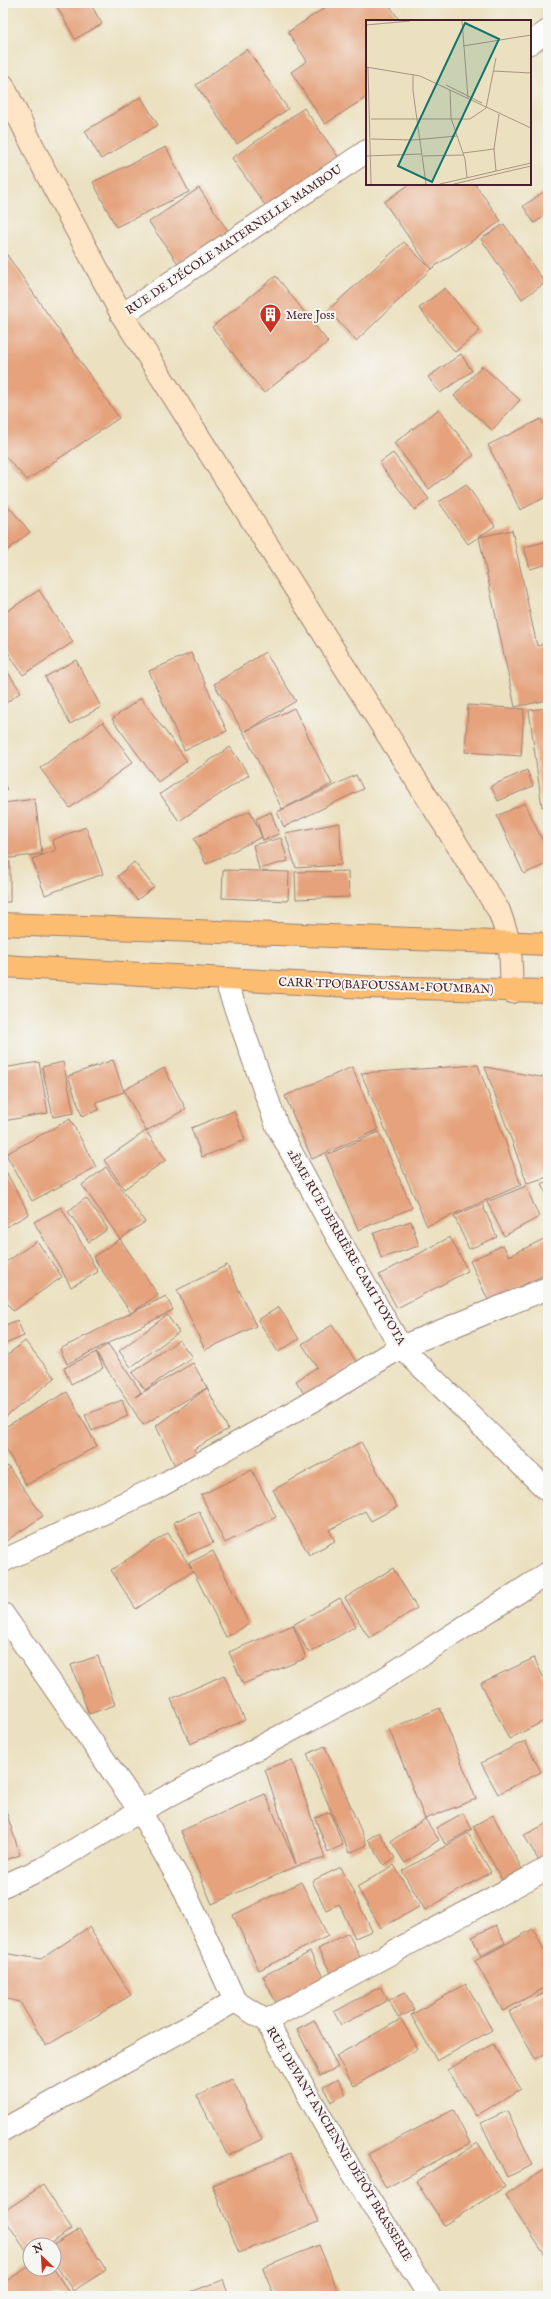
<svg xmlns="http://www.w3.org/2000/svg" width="551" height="2299" viewBox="0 0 551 2299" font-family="'IM FELL English',serif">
<rect width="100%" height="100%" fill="#f6f6f2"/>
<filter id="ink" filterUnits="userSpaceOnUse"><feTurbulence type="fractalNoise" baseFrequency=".025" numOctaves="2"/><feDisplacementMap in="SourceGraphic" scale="8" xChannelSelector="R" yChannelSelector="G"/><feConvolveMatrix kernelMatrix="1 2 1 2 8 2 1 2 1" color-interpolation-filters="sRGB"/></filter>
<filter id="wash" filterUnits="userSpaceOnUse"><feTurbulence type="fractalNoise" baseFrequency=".012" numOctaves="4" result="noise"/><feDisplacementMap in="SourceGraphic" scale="16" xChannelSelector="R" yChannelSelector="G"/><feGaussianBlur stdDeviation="0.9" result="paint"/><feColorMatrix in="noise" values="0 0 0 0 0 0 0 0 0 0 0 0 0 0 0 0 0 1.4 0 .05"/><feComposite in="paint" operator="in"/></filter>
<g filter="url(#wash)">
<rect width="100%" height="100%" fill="#ebe0bf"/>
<g id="blocks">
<path fill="#e5a27b" d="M55,3H90L102,24L75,39Z
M332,3H388L400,21H367V101L365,98L325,124L291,72L307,61L288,32Z
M247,49L288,109L237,144L196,85Z
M141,97L158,125L101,159L85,131Z
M304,108L339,158L267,208L232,158Z
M166,147L189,192L116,227L93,182Z
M410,184H475L501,221L431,269L384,202Z
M199,188L228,231L179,265L149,222Z
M548,189V214L534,223L523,206Z
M504,224L545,283L522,299L481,239Z
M404,242L431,269L356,341L328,310Z
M3,249L119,418L27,480L3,454Z
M276,276L328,342L264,393L212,327Z
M445,288L480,331L455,352L419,308Z
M461,354L472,371L440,393L428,377Z
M482,366L520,400L492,430L454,396Z
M439,409L474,455L429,489L394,443Z
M541,419L548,433V496L520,510L488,445Z
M393,453L429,499L415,510L379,463Z
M466,484L495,526L468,544L439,502Z
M3,500L30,532L3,554Z
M512,530L537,646L548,643V700L515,707L479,537Z
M548,541V564L530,569L524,547Z
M39,590L73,642L23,675L3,645V614Z
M265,652L296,701L246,731L294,708L332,784L282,809L244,733L214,684Z
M191,653L227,731L184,750L149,671Z
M76,660L101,707L70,724L45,677Z
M3,665L21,692L3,705Z
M141,698L187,761L158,782L112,719Z
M468,705L524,709L521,756L465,752Z
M548,708V806L542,807L529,710Z
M103,722L133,762L70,808L40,768Z
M230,747L249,775L179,821L160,794Z
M527,770L533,786L498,801L491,786Z
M356,775L363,789L284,827L277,812Z
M3,781L7,790L3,792Z
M35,799L42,854L3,859V803Z
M525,803L548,852V863L524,874L497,816Z
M250,811L262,837L206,864L194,838Z
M271,812L279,834L263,840L256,819Z
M340,823L341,865L296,868L285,833Z
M86,827L103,874L45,895L32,859L56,850L52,840Z
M281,838L288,861L259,869L253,845Z
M3,862H10V902H3Z
M134,862L154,887L137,900L118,876Z
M223,870L289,872L288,901L222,898Z
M348,871L349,897L296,899L295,872Z
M113,1060L124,1092L96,1102L99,1110L82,1116L68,1076Z
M39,1062L48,1113L3,1121V1068Z
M63,1062L74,1113L53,1117L42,1067Z
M478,1065L521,1185L427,1226L361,1073Z
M352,1067L378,1130L312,1159L285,1096Z
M485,1067L540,1077L548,1076V1177L527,1183Z
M164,1068L186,1109L146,1131L166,1160L124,1189L104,1160L146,1131L124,1090Z
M234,1111L245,1140L202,1157L191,1128Z
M70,1119L96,1167L32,1201L6,1154Z
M379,1132L412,1208L358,1230L326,1155Z
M3,1166L29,1214L3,1229Z
M106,1167L145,1222L120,1239L82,1185Z
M548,1182V1199L542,1183Z
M526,1186L539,1217L504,1236L487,1202Z
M86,1198L108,1229L89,1242L68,1211Z
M482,1204L497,1237L469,1249L454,1216Z
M61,1207L98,1272L71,1287L34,1222Z
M411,1221L419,1246L381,1258L374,1233Z
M450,1237L468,1271L397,1308L379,1275Z
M548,1237V1273L489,1302L470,1261L503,1245L509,1256Z
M120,1239L158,1295L131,1313L166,1296L173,1310L67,1364L60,1349L131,1313L93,1257Z
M37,1241L62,1277L13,1311L3,1297V1264Z
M227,1265L256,1326L205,1350L177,1290Z
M279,1307L299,1339L278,1352L258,1320Z
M167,1315L179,1332L131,1367L119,1351Z
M17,1320L24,1336L3,1345V1326Z
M332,1325L357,1363L306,1397L296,1381L317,1367L302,1344Z
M179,1340L192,1357L145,1390L132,1373Z
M25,1341L55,1378L3,1419V1358Z
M108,1344L141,1392L135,1397L193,1363L207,1388L143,1425L96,1352Z
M96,1352L103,1368L71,1384L64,1368Z
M207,1388L228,1429L194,1449L199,1459L178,1472L156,1426Z
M67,1392L97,1446L26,1485L3,1444V1428Z
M122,1400L128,1416L92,1431L85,1415Z
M361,1442L397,1507L371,1521L365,1511L329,1530L335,1541L309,1555L273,1490Z
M8,1466L43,1516L3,1543V1469Z
M252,1470L276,1517L225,1543L201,1495Z
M199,1511L213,1543L188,1554L174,1522Z
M168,1533L192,1569L189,1563L213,1551L249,1624L226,1637L193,1571L136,1609L111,1570Z
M393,1568L417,1608L369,1638L345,1598Z
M340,1598L356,1626L309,1653L293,1625Z
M293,1625L306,1658L243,1684L229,1652Z
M98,1656L115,1705L89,1714L71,1665Z
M534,1658L548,1687V1719L509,1739L481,1683Z
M224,1675L245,1720L190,1744L171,1699Z
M440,1708L476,1799L425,1819L389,1729Z
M525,1741L541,1772L498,1794L481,1763Z
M325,1746L367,1845L349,1853L307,1754Z
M292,1760L325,1858L297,1866L212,1904L181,1831L265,1794L296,1864L265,1769Z
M3,1802L20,1855L3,1861Z
M330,1812L343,1845L328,1852L315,1818Z
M463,1813L472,1829L445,1844L436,1828Z
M493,1815L522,1869L502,1880L473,1826Z
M425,1819L439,1840L405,1863L391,1841Z
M548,1823V1859L540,1863L524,1835Z
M379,1832L395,1858L384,1865L368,1839Z
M468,1833L491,1872L425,1910L402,1871Z
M394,1865L419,1907L381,1928L357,1887Z
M341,1867L372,1931L355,1938L339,1904L326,1910L312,1881Z
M301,1882L328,1936L259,1970L233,1915Z
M496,1925L505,1943L481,1956L472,1937Z
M89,1927L131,1995L46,2046L20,2002L3,1998V1953L41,1959Z
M533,1929L548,1957V1986L503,2011L475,1961Z
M348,1933L361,1959L332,1975L318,1949Z
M310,1952L324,1979L276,2003L263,1976Z
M466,1984L492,2030L437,2061L411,2015Z
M380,1987L388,2000L341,2025L334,2012Z
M548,1991V2052L535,2059L509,2012Z
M405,1992L414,2010L398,2018L389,2000Z
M401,2019L418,2049L354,2086L336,2056Z
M314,2020L338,2067L320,2076L297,2029Z
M493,2044L521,2089L476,2116L447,2070Z
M232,2079L262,2139L228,2156L197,2096Z
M338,2079L346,2094L331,2102L323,2087Z
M453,2110L470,2143L386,2188L368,2154Z
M507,2111L533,2165L507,2177L481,2123Z
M478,2143L505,2187L444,2225L416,2181Z
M290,2154L318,2222L239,2253L212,2185Z
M548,2167V2260L505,2195Z
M43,2185L72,2229L48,2245H30V2257L3,2216V2212Z
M80,2229L106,2270L73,2291L54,2262V2245Z
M319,2245L340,2296H274L263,2268Z
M30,2266V2269H54L71,2296H3V2283Z
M223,2280L229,2296H189L188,2293Z"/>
</g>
</g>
<g filter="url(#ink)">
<use href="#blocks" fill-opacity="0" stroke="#9a8075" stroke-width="1"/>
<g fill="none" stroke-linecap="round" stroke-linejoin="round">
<defs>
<path id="street" d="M530,43L548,31
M122,315L367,151
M225,979L277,1126L339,1240L401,1347L548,1491
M3,1561L160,1486L320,1397L401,1347L548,1288
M3,1614L140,1811L181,1883L235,2001L266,2021L351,2170L429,2296
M3,1886L44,1868L140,1811L365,1691L548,1573
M266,2021L548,1868
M3,2130L235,2001"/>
<path id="secondary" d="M3,85L46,173L122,315L499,911L510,943L512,992"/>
<path id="highway" d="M3,924L548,944
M3,966L365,987L548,991"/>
</defs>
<use href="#street" stroke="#9a8075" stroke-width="24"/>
<use href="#secondary" stroke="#9a8075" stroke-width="24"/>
<use href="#highway" stroke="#9a8075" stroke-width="24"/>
<use href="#street" stroke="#fff" stroke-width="22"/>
<use href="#secondary" stroke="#fee5c5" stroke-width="22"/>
<use href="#highway" stroke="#fcbd6f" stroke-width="22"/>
</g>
</g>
<defs>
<symbol id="building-pin" viewBox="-11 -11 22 30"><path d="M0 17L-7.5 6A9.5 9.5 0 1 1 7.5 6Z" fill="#c8321e" stroke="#f6f6f2"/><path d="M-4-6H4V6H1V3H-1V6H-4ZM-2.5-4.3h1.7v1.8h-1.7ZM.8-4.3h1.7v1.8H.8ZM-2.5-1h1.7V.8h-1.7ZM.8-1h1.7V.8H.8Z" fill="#fff"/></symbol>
</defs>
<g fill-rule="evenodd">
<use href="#building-pin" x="258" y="302" width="25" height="34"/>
</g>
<g text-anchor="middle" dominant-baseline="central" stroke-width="4" stroke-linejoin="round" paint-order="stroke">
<g font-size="12" fill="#4a1f2b" stroke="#f6f6f2">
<text transform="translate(234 240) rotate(-34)">RUE DE L'ÉCOLE MATERNELLE MAMBOU</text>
<text transform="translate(386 986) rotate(2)">CARR TPO(BAFOUSSAM-FOUMBAN)</text>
<text transform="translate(346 1247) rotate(60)">2ÈME RUE DERRIÈRE CAMI TOYOTA</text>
<text transform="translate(339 2144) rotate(59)">RUE DEVANT ANCIENNE DÉPÔT BRASSERIE</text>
</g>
<g font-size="12" fill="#4a1f2b" stroke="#f6f6f2" text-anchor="start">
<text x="286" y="315">Mere Joss</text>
</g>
</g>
<g transform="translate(366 20)">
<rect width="165" height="165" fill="#ebe0bf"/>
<path fill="none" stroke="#ab9384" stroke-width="1" d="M96,1L102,78M0,5L44,1M97,26L165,15M0,47L54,56L165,108M2,47L5,164M127,51L165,53M47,54V71L60,164M80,65L116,83M84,70L85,98L99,139L101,158M5,99H104L120,88L130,38M5,119L47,120L91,116M97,133L128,129M0,136L55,134M57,136L98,135M130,151L128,129L133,94M74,164L165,143M88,164L165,146"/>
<path fill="#0f766e" fill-opacity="0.15" stroke="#0f766e" stroke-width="2" d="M99,3L133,19L66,162L32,146Z"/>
<rect width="165" height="165" fill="none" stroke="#4a1f2b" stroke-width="2"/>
</g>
<rect width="551" height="2299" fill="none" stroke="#f6f6f2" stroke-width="16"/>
<g transform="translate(42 2257) rotate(335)"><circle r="19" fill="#f6f6f2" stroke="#b1a0a2"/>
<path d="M0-3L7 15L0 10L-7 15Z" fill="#c8321e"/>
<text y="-6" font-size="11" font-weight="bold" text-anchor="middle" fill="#4a1f2b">N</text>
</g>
</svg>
